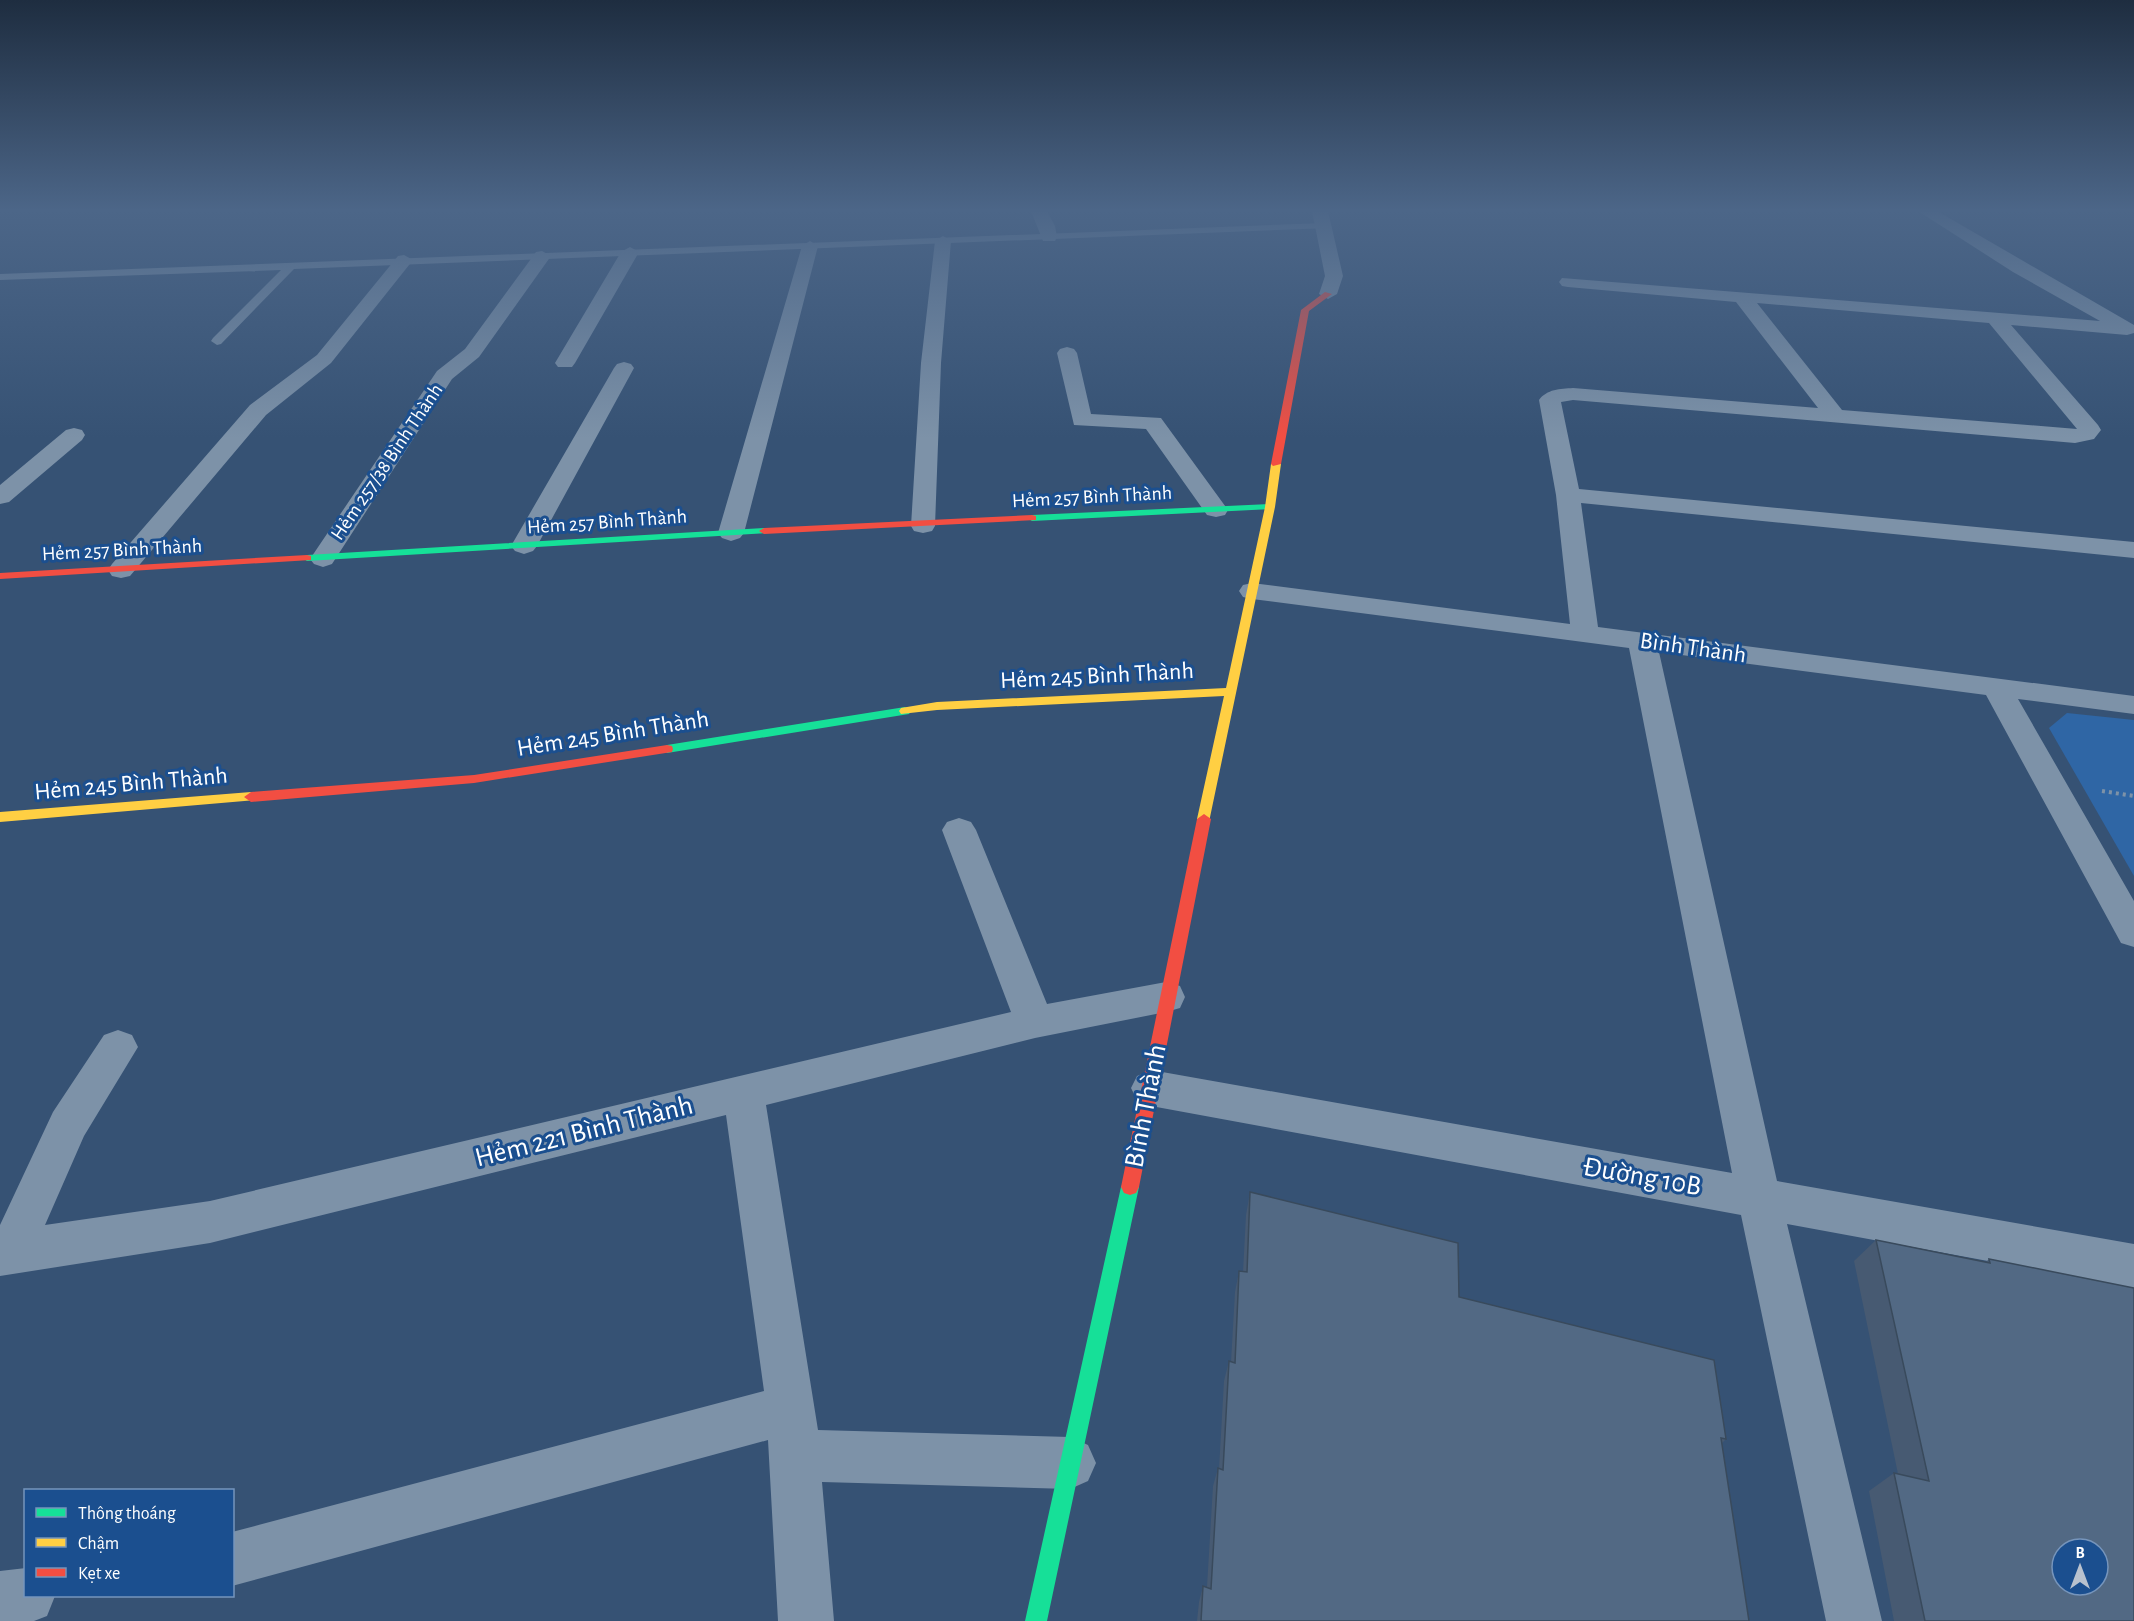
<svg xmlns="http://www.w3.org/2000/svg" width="2134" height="1621" viewBox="0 0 2134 1621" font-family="'Alegreya Sans',sans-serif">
<rect width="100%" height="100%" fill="#365274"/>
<path fill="#2f66a5" d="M2067,713L2134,720V876L2049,728Z"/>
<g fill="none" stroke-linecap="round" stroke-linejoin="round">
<path stroke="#7d92a8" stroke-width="4" stroke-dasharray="3 4" stroke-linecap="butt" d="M2102,791L2134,796"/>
<path fill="#7d92a8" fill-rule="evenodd" d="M1325,223L1329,224V228L294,269L221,344L217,345L211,341L213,338L281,270L0,280V274Z"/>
<path fill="#7d92a8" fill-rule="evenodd" d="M1031,211H1047L1055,226L1057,237L1055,241H1043Z
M1312,211H1328L1343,276L1337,294L1328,299L1319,294L1325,276Z
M1918,211H1937L2134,325V333L2127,335L2011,325L2098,425L2101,430L2094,439L2075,443L1573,400L1561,402L1579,489L2134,542V558L1581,503L1598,627L2134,696V714L2018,699L2134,901V947L2121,943L1986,695L1659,652L1777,1181L2134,1244V1288L1787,1224L1882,1621H1826L1741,1215L1151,1106L1137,1100L1131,1088L1137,1076L1151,1070L1732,1173L1629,648L1252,599L1243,597L1239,591L1243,585L1252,583L1570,624L1556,495L1539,400C1547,389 1560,389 1573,388L1818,408L1736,302L1568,287L1562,286L1559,282L1562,278L2100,321L2013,272ZM1757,303L1989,323L2077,429L1842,410Z
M943,236L951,241L941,363L935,526L932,531L923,533L914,531L911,526L921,363L935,241Z
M810,241L818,246L744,533L740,538L731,541L722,538L718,533L802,246Z
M630,247L639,252L575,363L572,367H558L555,363L621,252Z
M542,251L551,256L479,357L452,379L332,564L323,567L314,564L310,559L437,371L465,349L536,252Z
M404,255L413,260L331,363L266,415L130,576L121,578L112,576L108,570L112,564L250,405L317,355L398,256Z
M1067,347L1074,349L1077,353L1091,414L1161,418L1228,510L1225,515L1216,517L1207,515L1146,429L1074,425L1057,353L1060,349Z
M624,362L631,364L634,368L537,546L533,551L524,554L515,551L511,546L614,368L617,364Z
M74,428L82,430L85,435L82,440L9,502L0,504V485L66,430Z
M959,818L971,822L976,830L1047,1004L1166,982L1180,986L1185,997L1180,1008L1166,1012L1035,1038L766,1105L818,1430L1070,1437L1088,1445L1096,1463L1088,1481L1070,1489L822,1482L834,1621H778L768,1440L232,1586V1532L764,1391L726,1115L210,1243L0,1276V1225L53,1112L104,1035L118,1030L132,1035L138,1047L84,1136L45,1225L210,1201L1011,1012L942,830L947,822Z
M26,1568V1596H55L47,1616L34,1621H0V1571Z"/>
<path fill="#16e098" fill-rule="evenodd" d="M1270,504L1274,505V509L1032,521L1027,518L1032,515Z
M764,528L769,531L768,533L307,561L302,558L307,555Z
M905,707L911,711L909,714L667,753L661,749L667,745Z
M1130,1179L1136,1181L1139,1187L1047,1621H1025L1121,1187L1124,1181Z"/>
<path fill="#ffcf43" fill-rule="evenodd" d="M1276,461L1281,464L1275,507L1209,822L1204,824L1197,819L1224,696L937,710L901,714L899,711L901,708L937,702L1226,688L1265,507L1271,464Z
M251,792L256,794L258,797L256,800L0,822V812Z"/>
<path fill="#f24e42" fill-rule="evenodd" d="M1325,292L1332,294L1309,311L1281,464L1273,466L1271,464L1301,310Z
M1032,515L1036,516V520L764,534L759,531L764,528Z
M307,555L311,556V560L0,579V573Z
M667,745L672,746L673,749L672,752L474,783L251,802L244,797L251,792L474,775Z
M1204,814L1211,819L1139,1187L1136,1193L1130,1195L1124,1193L1121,1187L1197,819Z"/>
</g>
<path fill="#475a72" d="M1250,1192L1459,1297L1726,1439L1722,1443L1749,1621H1197L1199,1602L1203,1586L1207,1587L1213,1486L1218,1468L1219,1469L1224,1381L1229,1361L1231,1362L1235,1292L1239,1271L1243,1272L1246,1215Z
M1876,1240L1986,1262L1989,1259L2134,1621H1894L1869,1491L1894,1473L1898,1474L1854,1261Z"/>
<path fill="#526984" stroke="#394a5c" stroke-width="1.5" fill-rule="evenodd" d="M1250,1192L1458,1243L1459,1297L1714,1360L1726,1439L1721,1438L1749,1621H1201L1203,1586L1211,1589L1218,1468L1223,1470L1229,1361L1235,1363L1239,1271L1247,1272Z
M1876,1240L1990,1263L1989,1259L2134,1288V1621H1925L1894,1473L1929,1481ZM2062,1549H2098V1585H2062Z"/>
<linearGradient id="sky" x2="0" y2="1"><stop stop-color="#1e2d40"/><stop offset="0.48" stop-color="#4c6688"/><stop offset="1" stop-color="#4c6688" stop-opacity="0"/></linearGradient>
<rect width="2134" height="438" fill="url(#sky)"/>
<g text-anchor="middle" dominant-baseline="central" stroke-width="6" stroke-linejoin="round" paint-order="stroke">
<g font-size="20" fill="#fff" stroke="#1b4f8f">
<text transform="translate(387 462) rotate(-56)">Hẻm 257/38 Bình Thành</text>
<text transform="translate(1092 497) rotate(-3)">Hẻm 257 Bình Thành</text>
<text transform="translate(607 522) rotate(-4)">Hẻm 257 Bình Thành</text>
<text transform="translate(122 550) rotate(-3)">Hẻm 257 Bình Thành</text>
</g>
<g font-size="24" fill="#fff" stroke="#1b4f8f">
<text transform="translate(1693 648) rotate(8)">Bình Thành</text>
<text transform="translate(1097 676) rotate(-3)">Hẻm 245 Bình Thành</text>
<text transform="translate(613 734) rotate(-9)">Hẻm 245 Bình Thành</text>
<text transform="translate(131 784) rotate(-5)">Hẻm 245 Bình Thành</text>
</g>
<g font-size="28" fill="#fff" stroke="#1b4f8f">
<text transform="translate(1146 1106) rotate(-79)">Bình Thành</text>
<text transform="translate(584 1132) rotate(-14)">Hẻm 221 Bình Thành</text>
<text transform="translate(1642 1177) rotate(10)">Đường 10B</text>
</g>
</g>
<rect x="24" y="1489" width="210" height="108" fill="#1b4f8f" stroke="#7695bc" stroke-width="1.5"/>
<rect x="36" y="1508" width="30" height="9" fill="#16e098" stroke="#7695bc" stroke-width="1.5"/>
<text x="78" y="1519" font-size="18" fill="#ffffff">Thông thoáng</text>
<rect x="36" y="1538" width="30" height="9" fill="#ffcf43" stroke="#7695bc" stroke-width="1.5"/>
<text x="78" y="1549" font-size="18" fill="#ffffff">Chậm</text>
<rect x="36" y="1568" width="30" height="9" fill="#f24e42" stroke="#7695bc" stroke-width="1.5"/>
<text x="78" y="1579" font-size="18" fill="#ffffff">Kẹt xe</text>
<g transform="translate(2080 1567)"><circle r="28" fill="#1b4f8f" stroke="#7695bc" stroke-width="1.5"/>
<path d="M0-4.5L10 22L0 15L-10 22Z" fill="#b9c2ce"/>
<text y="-9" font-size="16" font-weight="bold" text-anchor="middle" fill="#ffffff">B</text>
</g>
</svg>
